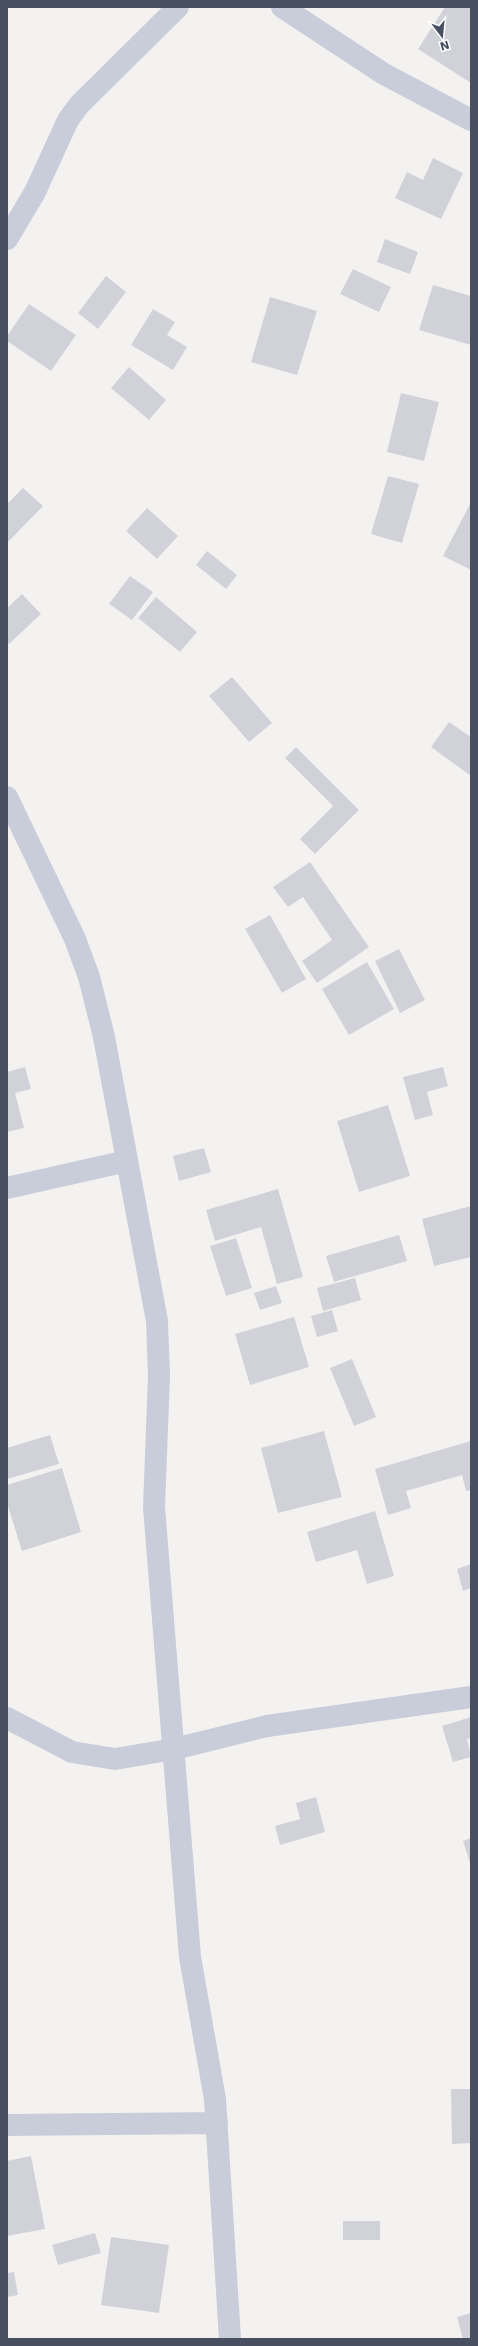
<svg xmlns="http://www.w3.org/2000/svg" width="478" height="2346" viewBox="0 0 478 2346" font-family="'DejaVu Sans',sans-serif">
<rect width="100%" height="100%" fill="#f4f2f1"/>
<path fill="#d1d2d9" d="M445,7H471V83L418,49Z
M433,158L463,173L441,219L395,198L407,172L423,180Z
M385,239L418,252L410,274L377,262Z
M353,269L391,287L379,312L340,294Z
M106,276L126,292L98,329L78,313Z
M433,285L471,296V345L419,330Z
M270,297L317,311L297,375L251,362Z
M29,304L76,335L51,371L7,341V336Z
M153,309L175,322L167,335L187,347L173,370L131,345Z
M129,367L166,400L149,420L111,388Z
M401,393L439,402L424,461L387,452Z
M388,476L419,484L402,543L371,534Z
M23,488L43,506L7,543V504Z
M471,502V570L443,556Z
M147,508L178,536L157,559L126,531Z
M207,551L237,575L226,589L196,565Z
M130,576L153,592L132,620L109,604Z
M22,594L41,614L9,644L7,642V608Z
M156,597L197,632L180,652L138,618Z
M232,677L272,723L249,742L209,696Z
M449,722L471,737V776L431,747Z
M296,747L359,810L315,854L300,839L333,806L285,758Z
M310,862L369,947L317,983L302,961L332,940L303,897L288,907L273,887Z
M270,915L306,979L282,993L245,929Z
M399,949L425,1000L400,1013L375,961Z
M367,962L394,1009L349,1035L322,989Z
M25,1067L31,1089L15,1093L24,1128L7,1132V1072Z
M443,1067L448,1086L427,1092L433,1115L415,1120L403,1077Z
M388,1105L410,1176L359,1192L337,1121Z
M204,1148L211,1172L179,1181L173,1156Z
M278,1189L303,1277L277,1284L261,1227L215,1241L206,1210Z
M471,1206V1257L434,1266L422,1219Z
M399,1235L407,1261L334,1282L326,1256Z
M236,1238L252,1288L226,1296L210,1246Z
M355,1278L361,1300L323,1311L317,1288Z
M276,1286L282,1303L260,1310L254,1293Z
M332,1310L338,1331L317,1337L311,1316Z
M294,1317L309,1367L250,1385L235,1334Z
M352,1359L376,1417L354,1426L330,1368Z
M324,1431L342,1497L278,1513L261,1448Z
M50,1435L59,1464L7,1479V1448Z
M471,1441V1490L466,1491L462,1475L406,1491L411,1508L388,1515L375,1469Z
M62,1468L81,1532L22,1551L7,1503V1485Z
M375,1511L394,1576L367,1584L357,1550L316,1562L307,1532Z
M471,1564V1588L463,1591L457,1569Z
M471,1717V1738L467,1739L471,1757L453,1762L442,1726Z
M316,1797L325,1832L280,1845L275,1826L300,1819L296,1803Z
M471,1838V1866L463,1841Z
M451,2089H471V2143L452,2144Z
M31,2156L45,2229L7,2236V2161Z
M343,2221H380V2240H343Z
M95,2233L101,2253L58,2265L52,2245Z
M111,2237L169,2245L159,2313L101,2305Z
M14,2272L18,2295L7,2297V2273Z
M471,2313V2339H463L457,2317Z"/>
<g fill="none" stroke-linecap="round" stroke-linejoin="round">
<path stroke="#c8cdd9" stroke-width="22" d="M282,7L384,74L471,120
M7,239L35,192L68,120L79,105L178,7
M7,797L75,939L89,977L104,1037L157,1321L159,1376L154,1507L190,1957L215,2099L230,2339
M7,1188L127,1161
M7,1718L72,1752L115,1759L174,1749L267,1726L471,1697
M7,2125L217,2123"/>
</g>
<rect width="478" height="2346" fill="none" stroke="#484f60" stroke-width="16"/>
<g transform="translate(442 36) rotate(164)" stroke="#ffffff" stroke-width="3" paint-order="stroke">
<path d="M0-3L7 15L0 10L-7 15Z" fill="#484f60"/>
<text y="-6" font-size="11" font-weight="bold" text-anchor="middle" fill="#484f60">N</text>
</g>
</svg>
